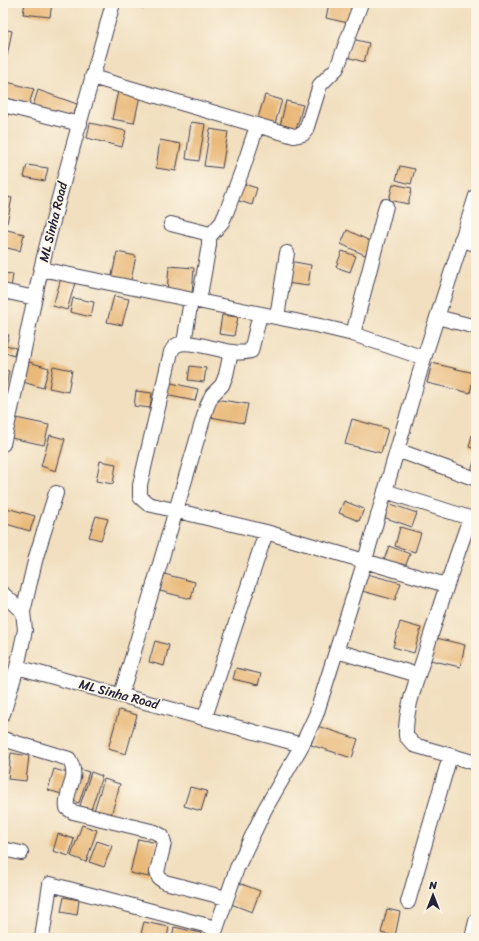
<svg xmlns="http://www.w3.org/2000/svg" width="479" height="941" viewBox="0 0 479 941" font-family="Sriracha,sans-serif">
<rect width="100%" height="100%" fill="#fcf5e5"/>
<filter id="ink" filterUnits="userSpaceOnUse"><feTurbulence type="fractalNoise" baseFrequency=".025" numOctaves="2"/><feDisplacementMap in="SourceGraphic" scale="8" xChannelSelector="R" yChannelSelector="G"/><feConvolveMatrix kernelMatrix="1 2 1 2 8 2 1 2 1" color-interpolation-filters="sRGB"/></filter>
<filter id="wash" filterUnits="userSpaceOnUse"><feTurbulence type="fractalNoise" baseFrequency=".012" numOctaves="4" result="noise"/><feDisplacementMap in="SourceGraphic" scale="16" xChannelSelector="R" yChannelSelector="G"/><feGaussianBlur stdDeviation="0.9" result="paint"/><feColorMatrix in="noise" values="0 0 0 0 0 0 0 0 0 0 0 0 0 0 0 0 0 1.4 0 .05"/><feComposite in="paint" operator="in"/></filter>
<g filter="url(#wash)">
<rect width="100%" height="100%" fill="#f1dfbf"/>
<g id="blocks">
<path fill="#e9b97a" d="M25,3H52L50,17L23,14Z
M126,3H145L144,8Z
M329,3L352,4L348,23L326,18Z
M3,29L12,31L7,56L3,55Z
M352,39L369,43L364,62L347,57Z
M7,82L34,89L29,104L3,97Z
M38,90L77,104L72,120L33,106Z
M118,91L140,96L134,123L112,119Z
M265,95L282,100L274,127L257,121Z
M286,101L303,105L296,130L280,126Z
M3,113H8L4,136H3Z
M191,122L205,124L199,161L186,159Z
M90,123L126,131L122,147L87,138Z
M210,129L228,132L222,168L204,166Z
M160,140L181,144L176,171L156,168Z
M27,165L48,168L45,181L24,177Z
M400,166L415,169L411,184L396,180Z
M240,183L257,188L252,205L236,200Z
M393,184L412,188L408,204L389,200Z
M3,196L12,198L7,223L3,222Z
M3,229L24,234L20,251L3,247Z
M347,230L372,242L365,255L341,244Z
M342,251L356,256L350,272L336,267Z
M117,252L136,256L130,285L111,280Z
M289,261L311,265L308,286L286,283Z
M169,266L194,268L192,294L167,292Z
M3,273L13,274L11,288L3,286Z
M61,278L75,283L67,310L53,306Z
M114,296L129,299L122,325L107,322Z
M73,298L94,302L91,317L70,312Z
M222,315L238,317L234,336L219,334Z
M3,333L9,335L6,345L16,348L14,356L3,352Z
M29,362L49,368L43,388L23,382Z
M432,363L474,373L470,393L427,383Z
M53,366L72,370L68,392L49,388Z
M190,366L206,368L204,382L188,380Z
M3,370L9,371L5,393L3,392Z
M167,382L198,389L195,401L165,395Z
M136,391L152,393L150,408L134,406Z
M214,399L248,404L244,423L210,417Z
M16,418L49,425L44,445L11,438Z
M352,419L388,429L381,453L345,444Z
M50,435L65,439L56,471L41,466Z
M472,435L476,436V449L469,447Z
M476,456V473L471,471Z
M100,461L116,464L113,484L96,481Z
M344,501L364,509L359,521L339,513Z
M388,503L417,513L412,527L383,517Z
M3,507L35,516L30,531L3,523Z
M96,516L108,519L101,540L89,537Z
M400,527L421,533L415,552L395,546Z
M3,528L7,529L3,542Z
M389,546L410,554L405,567L384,560Z
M164,574L195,582L191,599L160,591Z
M367,574L401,583L395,600L362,591Z
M400,622L421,628L414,653L393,647Z
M436,638L465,645L460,667L430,660Z
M155,641L169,645L164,666L149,662Z
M236,668L261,674L258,685L233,679Z
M119,710L137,715L126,754L108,749Z
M317,726L358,739L352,758L311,745Z
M11,753L29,756L26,781L8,779Z
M54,769L71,774L65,795L48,790Z
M80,769L89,772L79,803L70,800Z
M91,772L102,776L90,813L79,809Z
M104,779L120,784L110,819L93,814Z
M190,787L207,791L201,811L184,806Z
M82,825L97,830L86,862L71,856Z
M58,834L74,839L69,856L53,851Z
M138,839L157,843L149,877L130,873Z
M97,841L112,846L104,867L89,862Z
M239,883L260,891L252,912L231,904Z
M64,897L79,900L77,915L61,912Z
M387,909L400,912L395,936L381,933Z
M144,922L169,927L167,938H140Z
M174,927L201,933L200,938H172Z"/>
</g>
</g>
<g filter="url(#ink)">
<use href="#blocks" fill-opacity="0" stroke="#413e4f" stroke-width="1"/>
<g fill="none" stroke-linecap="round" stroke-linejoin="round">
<defs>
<path id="minor" d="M92,77L294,136L303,134L306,130L320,85L337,68L361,3
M3,105L80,124
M171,224L206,233L209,237V245L199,301
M209,237L222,222L226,213L243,168L257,126
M461,240L476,244
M41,269L320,326L353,334L424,358
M3,291L35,298
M260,314L251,351C231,358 190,337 177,345C174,346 172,350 171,352L140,485V497L148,504L266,532L446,585
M277,317L287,253
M437,317L476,327
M353,334L386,206
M184,343L191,300
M3,444C17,386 28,328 41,269C62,180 89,92 113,3
M397,450L476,479
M385,491L476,520
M470,518C454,563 439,608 425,654C417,680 405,709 406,736L414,745L476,763
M3,594L23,612L25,630L17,667L3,714
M23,612L36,557L56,493
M337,651L418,675
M17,667L302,745
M121,695L207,406L212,395L222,385L226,375L231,352
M205,717L266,532
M3,739L69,759C81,779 64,789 67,808L73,812L155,832L162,836L164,843L157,872L159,878L165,882L226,898
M3,849L21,853
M408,902L450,756
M42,938L50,884L216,928
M213,938L237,868L265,809L302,745L316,715L365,560L424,358L476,196
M472,938L476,921"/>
</defs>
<use href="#minor" stroke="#413e4f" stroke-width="16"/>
<use href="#minor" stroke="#fff" stroke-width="14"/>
</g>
</g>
<g text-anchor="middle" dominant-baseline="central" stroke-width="3" stroke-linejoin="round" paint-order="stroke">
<g font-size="13" fill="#22223b" stroke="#fcf5e5">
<text transform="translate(53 222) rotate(-76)">ML Sinha Road</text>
<text transform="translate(119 694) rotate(15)">ML Sinha Road</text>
</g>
</g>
<rect width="479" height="941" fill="none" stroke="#fcf5e5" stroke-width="16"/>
<g transform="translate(433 895)" stroke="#fcf5e5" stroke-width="3" paint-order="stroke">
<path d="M0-3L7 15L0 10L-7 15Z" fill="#22223b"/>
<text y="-6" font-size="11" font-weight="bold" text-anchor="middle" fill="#22223b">N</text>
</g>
</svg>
